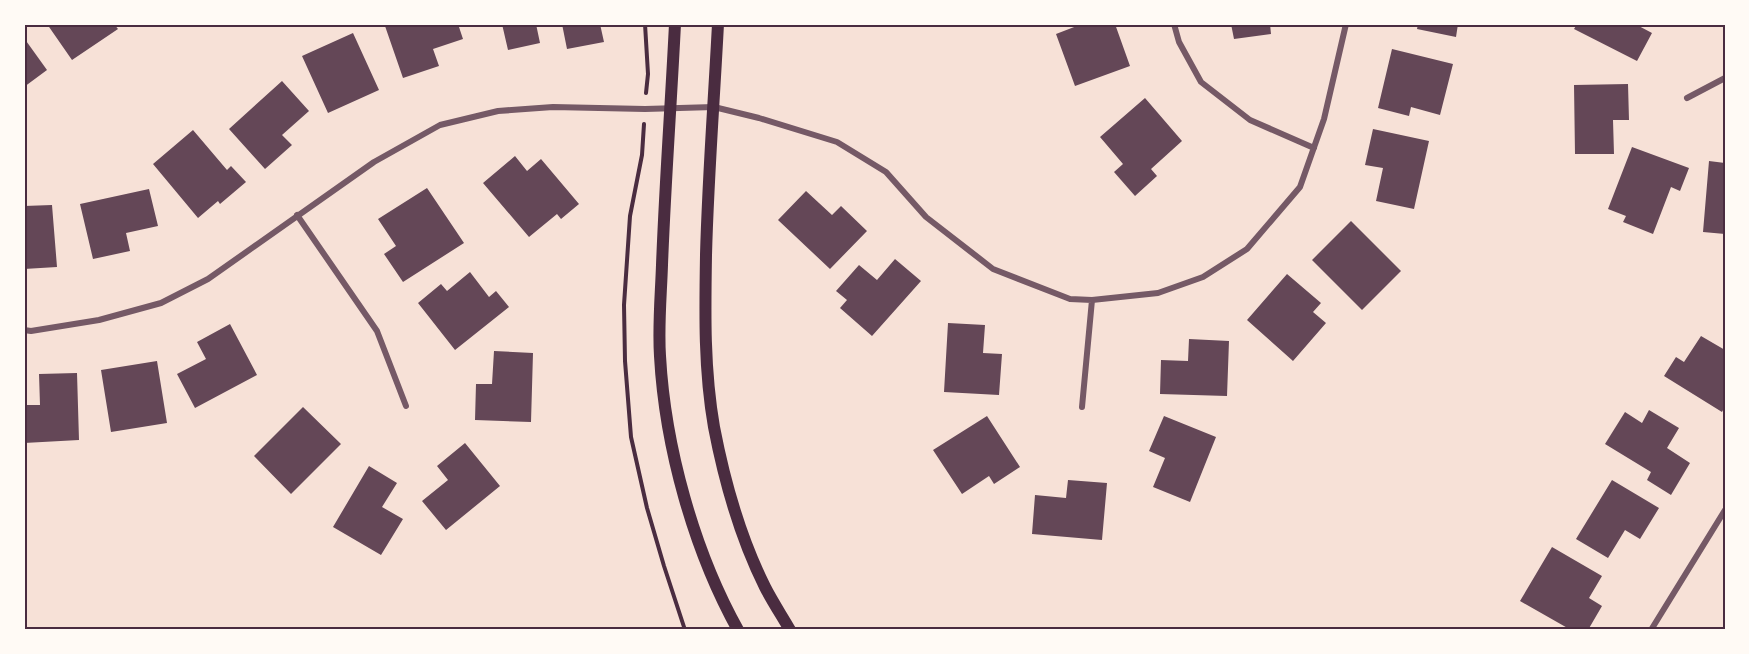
<svg xmlns="http://www.w3.org/2000/svg" width="1749" height="654" viewBox="0 0 1749 654" font-family="'Noto Sans',sans-serif">
<rect width="100%" height="100%" fill="#f7e1d7"/>
<path fill="#644757" d="M47,24H114L118,29L72,60Z
M389,24H458L463,39L433,49L439,66L403,78L385,26Z
M502,24H536L540,43L508,50Z
M562,24H600L604,42L567,49Z
M1082,24H1115L1130,66L1075,86L1056,34Z
M1231,24H1270L1271,34L1234,39Z
M1418,24H1458L1456,37L1417,29Z
M1577,24H1635L1652,33L1637,61L1574,29Z
M353,33L379,90L328,113L302,56Z
M24,38L47,70L24,87Z
M1392,49L1453,64L1440,115L1411,107L1409,116L1378,108Z
M282,81L309,111L282,135L292,145L265,169L229,129Z
M1628,84L1629,120H1613L1614,154H1575L1574,85Z
M1145,98L1182,141L1151,169L1157,176L1135,196L1114,172L1123,164L1100,137Z
M1373,129L1429,141L1414,209L1376,201L1383,168L1365,165Z
M193,130L227,170L231,166L246,182L220,204L218,201L198,218L153,164Z
M1632,147L1689,168L1680,191L1671,187L1653,234L1623,222L1626,216L1608,209Z
M515,156L527,171L541,159L579,204L561,219L557,214L529,237L483,183Z
M1709,161L1725,163V234L1703,232Z
M427,188L464,243L403,282L384,254L396,246L378,219Z
M149,189L158,226L126,233L130,251L93,259L80,204Z
M806,191L832,215L841,206L867,231L830,269L778,220Z
M52,205L57,267L24,269V206Z
M1351,221L1401,271L1362,310L1312,260Z
M895,259L921,281L872,336L840,308L847,300L836,291L859,265L877,280Z
M470,272L489,297L496,291L509,307L455,350L418,303L441,284L447,291Z
M1287,274L1321,303L1313,312L1326,323L1293,361L1247,320Z
M948,323L985,325L983,353L1002,354L999,395L944,392Z
M230,324L257,375L195,408L177,374L206,359L197,342Z
M1701,336L1725,350V406L1722,412L1664,376L1676,357L1684,362Z
M1189,339L1229,341L1227,396L1160,394L1161,360L1188,361Z
M494,351L533,353L531,422L475,420L476,384H492Z
M157,361L167,423L111,432L101,370Z
M77,373L79,440L24,443V405H40L39,374Z
M303,407L341,444L291,494L254,456Z
M1649,410L1679,428L1667,448L1690,463L1671,495L1647,480L1651,472L1605,444L1625,412L1642,423Z
M987,416L1020,467L994,484L989,476L962,494L933,450Z
M1164,416L1216,437L1190,502L1153,487L1165,458L1149,451Z
M465,443L500,486L446,530L422,501L448,480L437,466Z
M369,466L397,483L382,507L403,519L381,555L333,527Z
M1068,480L1107,483L1102,540L1032,534L1035,495L1066,498Z
M1612,480L1659,508L1640,539L1625,530L1608,558L1576,539Z
M1552,547L1602,576L1589,598L1602,606L1588,630H1571L1520,601Z"/>
<g fill="none" stroke-linecap="round" stroke-linejoin="round">
<path stroke="#4a2c40" stroke-width="4" d="M645,24L648,74L646,93
M644,124L642,155L630,216L624,305L625,361L631,437L647,508L664,566L685,630"/>
<path stroke="#755966" stroke-width="6" d="M1174,24L1179,42L1201,82L1250,120L1314,148
M1687,98L1725,78
M297,215L377,331L406,406
M24,330L31,331L99,320L161,303L208,279L374,162L440,125L498,111L553,107L645,109L714,107L759,118L837,142L886,172L926,217L993,269L1070,299L1092,300L1158,293L1203,277L1247,249L1300,187L1324,119L1346,24
M1082,407L1092,300
M1651,630L1725,510"/>
<path stroke="#4a2c40" stroke-width="12" d="M675,24C671,104 665,185 662,265C661,295 658,326 660,356C665,447 694,551 738,630
M718,24C714,101 708,178 706,255C705,313 704,370 714,427C724,479 741,539 765,587C772,601 782,616 790,630"/>
</g>
<rect width="1749" height="654" fill="none" stroke="#fffaf5" stroke-width="51"/>
<rect x="26" y="26" width="1698" height="602" fill="none" stroke="#4a2c40" stroke-width="2"/>
</svg>
